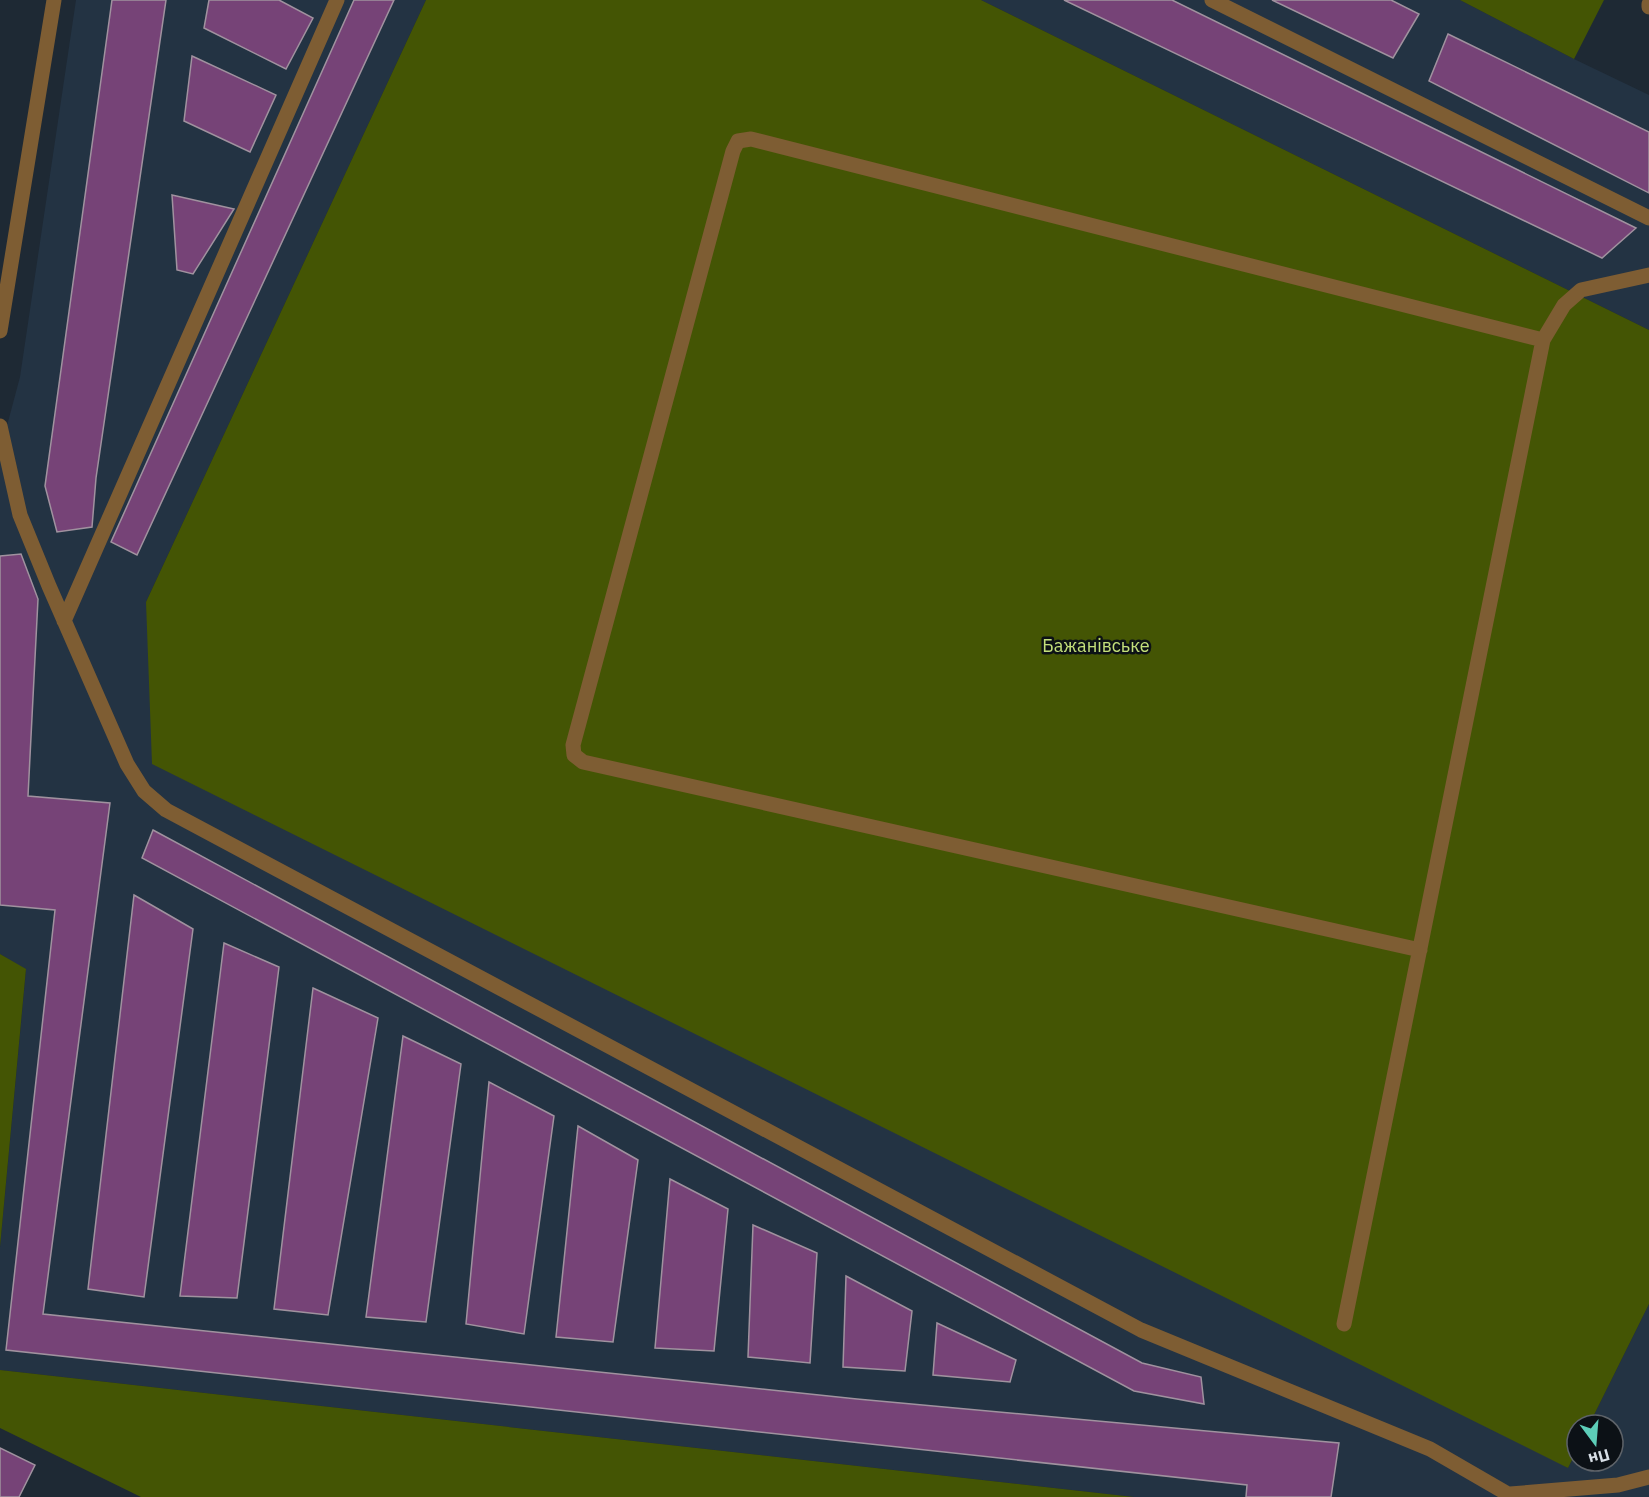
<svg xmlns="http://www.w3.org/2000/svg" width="1649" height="1497" viewBox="0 0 1649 1497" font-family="'IBM Plex Sans',sans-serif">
<rect width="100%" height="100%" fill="#1e2934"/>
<path fill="#233343" d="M76,0H426L146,602L1568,1468L1577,1450V1461H1613V1425H1589L1649,1304V1497H1134L0,1370V1247L26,970L0,954V452L20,377Z
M981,0H1460L1574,59L1649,95V330Z"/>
<path fill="#445504" d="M426,0H981L1649,330V1304L1589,1425H1577V1450L1568,1468L152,764L146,602Z
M1460,0H1604L1574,59Z
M0,954L26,969L0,1247Z
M0,1370L1134,1497H141L0,1428Z"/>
<path fill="#764377" stroke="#a0929f" stroke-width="1.5" d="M112,0H166L96,478L92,527L57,532L45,486Z
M209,0H279L313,18L286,69L204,28Z
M354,0H394L137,555L111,542Z
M1064,0H1172L1636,228L1602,258Z
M1272,0H1391L1419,14L1393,58Z
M1448,34L1649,132V193L1429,81Z
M192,56L276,95L250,152L184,121Z
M172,195L234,209L193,274L177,270Z
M21,554L38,599L28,796L110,803L43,1314L857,1399L1339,1443L1331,1497H1246L1247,1485L6,1350L55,910L0,905V556Z
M153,830L1142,1363L1201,1377L1204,1404L1134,1391L142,858Z
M134,895L193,929L144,1297L88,1289Z
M224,943L279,967L237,1298L180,1296Z
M313,988L378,1018L328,1315L274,1309Z
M403,1036L461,1064L426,1322L366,1317Z
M489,1082L554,1116L524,1334L466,1324Z
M578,1126L638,1160L613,1342L556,1337Z
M670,1179L728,1209L714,1351L655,1348Z
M753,1225L817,1253L810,1363L748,1357Z
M846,1276L912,1311L905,1371L843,1367Z
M937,1323L1016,1360L1010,1382L933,1375Z
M0,1448L35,1465L19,1497H0Z"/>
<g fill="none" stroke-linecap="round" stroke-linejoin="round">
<path stroke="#7e5d33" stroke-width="15" d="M1212,0L1649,218
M1649,4V7
M0,426L20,515L49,586L127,764L144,791L166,810L1141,1330L1430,1449L1513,1497
M64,621L337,0
M1420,950L583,762L574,755L573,745L733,151L738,141L751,139L1543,340
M1344,1324L1543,340L1564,305L1581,290L1649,275
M1510,1494L1618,1485L1649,1477"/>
<path stroke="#7e5d33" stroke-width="15" d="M0,331L54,0"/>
</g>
<g text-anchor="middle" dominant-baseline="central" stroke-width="5" stroke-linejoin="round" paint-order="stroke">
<g font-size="18" fill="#c4e07b" stroke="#0c1116">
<text x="1096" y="645">Бажанівське</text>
</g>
</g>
<g transform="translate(1595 1443) rotate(164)"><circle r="28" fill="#0c1116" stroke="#5e6369" stroke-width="1.5"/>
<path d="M0-4.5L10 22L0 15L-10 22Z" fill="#5dceb9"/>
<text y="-9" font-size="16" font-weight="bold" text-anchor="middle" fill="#d8dfe6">Пн</text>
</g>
</svg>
